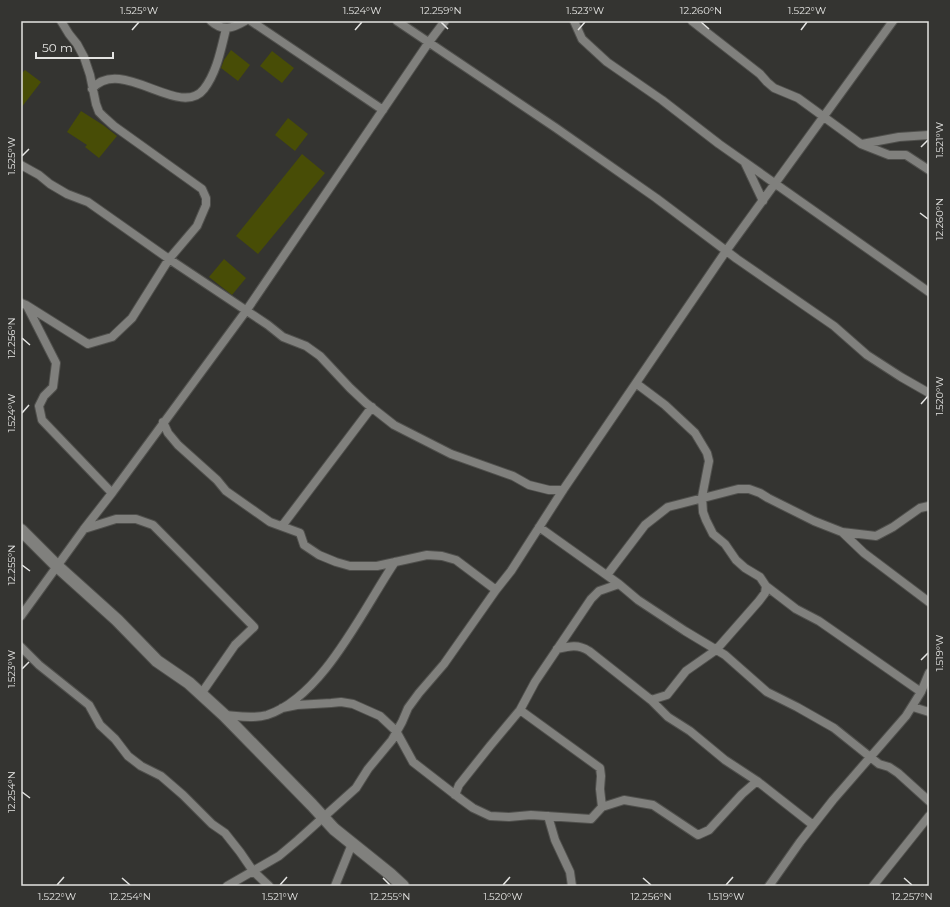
<svg xmlns="http://www.w3.org/2000/svg" width="950" height="907" viewBox="0 0 950 907" font-family="Montserrat,sans-serif">
<rect width="100%" height="100%" fill="#343431"/>
<path fill="#484d06" d="M231,50L250,65L238,81L221,68L224,60Z
M272,51L294,68L282,83L260,66Z
M25,70L41,82L21,108V74Z
M81,111L103,125L117,136L99,158L85,147L87,145L67,132Z
M288,118L308,134L295,151L275,135Z
M302,154L325,173L258,254L236,236Z
M224,259L246,278L232,295L209,277Z"/>
<g fill="none" stroke-linecap="round" stroke-linejoin="round">
<defs>
<path id="street" d="M211,21C223,32 233,28 245,21
M251,21L383,110
M397,21L556,128L656,198L737,259L834,326L867,355L901,377L929,393
M574,21L582,39L607,62L662,100L719,144L929,292
M692,21L760,74L767,82L774,88L798,98L861,144L889,155H906L929,170
M92,89C121,55 180,120 204,89C217,72 221,49 226,29
M862,144L899,137L929,135
M745,163L763,201
M21,165L39,175L50,184L67,194L88,202L169,259L268,325L283,337L306,346L320,356L350,388L366,403L394,425L451,454L513,476L529,485L549,490H563
M21,303L26,305L88,344L112,337L132,318L169,259L197,226L206,205V198L202,189L114,126L104,117L99,112L96,104L90,75L84,57L77,44L69,34L61,21
M27,306L56,363L53,387L44,396L39,406L42,420L112,493
M637,384L665,405L695,433L707,453L709,461L702,497L703,512L706,520L713,534L725,544L736,560L745,568L760,577L766,586L796,609L819,621L921,692
M163,422L168,433L178,445L217,480L226,491L270,522L300,533L304,545L319,555L336,562L350,566H377L427,555L442,556L456,560L496,590
M282,526L372,407
M539,527L619,584L638,600L685,631L725,655L767,692L797,707L834,728L879,764L889,767L898,773L929,801
M84,529L116,519H136L153,525L254,627L235,645L201,694
M842,532L864,553L929,602
M607,575L645,525L668,507L738,489H749L760,493L768,498L814,521L842,532L876,536L893,527L920,508L929,506
M21,616L84,529L112,493L246,311L429,42L445,21
M21,647L39,665L89,705L100,725L115,739L128,756L141,766L161,776L183,795L212,824L225,833L240,852L253,871L269,886
M557,649C570,646 578,644 589,651L651,700L668,717L690,731L725,760L757,781L813,825
M651,700L667,695L686,671L716,650L759,601L765,593L766,586
M913,707L929,712
M282,708L297,705L331,703L341,702L353,704L380,716L396,731L413,762L462,800L473,808L490,816L509,817L531,815L591,819L602,807L624,800L653,805L698,835L709,830L742,794L757,781
M520,710L600,768L601,776L600,789L602,807
M224,715C238,716 253,719 267,715C323,697 363,609 395,562
M455,795L459,785L490,746L520,710L535,682L591,599L599,591L619,584
M548,816L555,840L570,872L572,886
M227,886L279,856L298,840L356,788L368,769L392,740L402,722L408,708L419,693L444,664L496,590L511,571L563,490L726,251L893,21
M335,886L352,844
M769,886L800,842L833,800L906,716L921,692L929,673
M873,886L929,816"/>
<path id="secondary" d="M21,530L57,566L117,620L157,661L189,683L224,715L312,805L334,829L390,874L403,886"/>
</defs>
<use href="#street" stroke="#50504d" stroke-width="10"/>
<use href="#secondary" stroke="#50504d" stroke-width="14"/>
<use href="#street" stroke="#80807d" stroke-width="8"/>
<use href="#secondary" stroke="#80807d" stroke-width="12"/>
</g>
<path fill="none" stroke="#e3e3e1" stroke-width="1.5" d="M441,22L448,29M701,22L709,29M132,30L139,22M355,30L362,22M578,30L585,22M801,30L807,22M921,147L928,140M22,156L29,149M920,213L928,219M22,338L30,345M921,404L928,396M22,413L29,405M22,565L30,571M921,660L928,653M22,669L29,662M22,792L30,798M122,878L130,885M383,878L390,885M643,878L651,885M904,878L912,885M57,885L64,877M280,885L287,877M503,885L510,877M726,885L733,877"/>
<rect width="950" height="907" fill="none" stroke="#343431" stroke-width="44"/>
<path d="M36 52v6h77v-6" fill="none" stroke="#e3e3e1" stroke-width="2"/>
<text x="42" y="52" font-size="12" fill="#e3e3e1" stroke="#343431" stroke-width="3" paint-order="stroke">50 m</text>
<rect x="22" y="22" width="906" height="863" fill="none" stroke="#e3e3e1" stroke-width="1.5"/>
<g font-size="10" text-anchor="middle" fill="#e3e3e1">
<text x="139" y="14">1.525°W</text>
<text x="362" y="14">1.524°W</text>
<text x="441" y="14">12.259°N</text>
<text x="585" y="14">1.523°W</text>
<text x="701" y="14">12.260°N</text>
<text x="807" y="14">1.522°W</text>
<text transform="translate(939 140) rotate(-90)" y="4">1.521°W</text>
<text transform="translate(11 156) rotate(-90)" y="4">1.525°W</text>
<text transform="translate(939 219) rotate(-90)" y="4">12.260°N</text>
<text transform="translate(11 338) rotate(-90)" y="4">12.256°N</text>
<text transform="translate(939 396) rotate(-90)" y="4">1.520°W</text>
<text transform="translate(11 413) rotate(-90)" y="4">1.524°W</text>
<text transform="translate(11 565) rotate(-90)" y="4">12.255°N</text>
<text transform="translate(939 653) rotate(-90)" y="4">1.519°W</text>
<text transform="translate(11 669) rotate(-90)" y="4">1.523°W</text>
<text transform="translate(11 792) rotate(-90)" y="4">12.254°N</text>
<text x="57" y="900">1.522°W</text>
<text x="130" y="900">12.254°N</text>
<text x="280" y="900">1.521°W</text>
<text x="390" y="900">12.255°N</text>
<text x="503" y="900">1.520°W</text>
<text x="651" y="900">12.256°N</text>
<text x="726" y="900">1.519°W</text>
<text x="912" y="900">12.257°N</text>
</g>
</svg>
